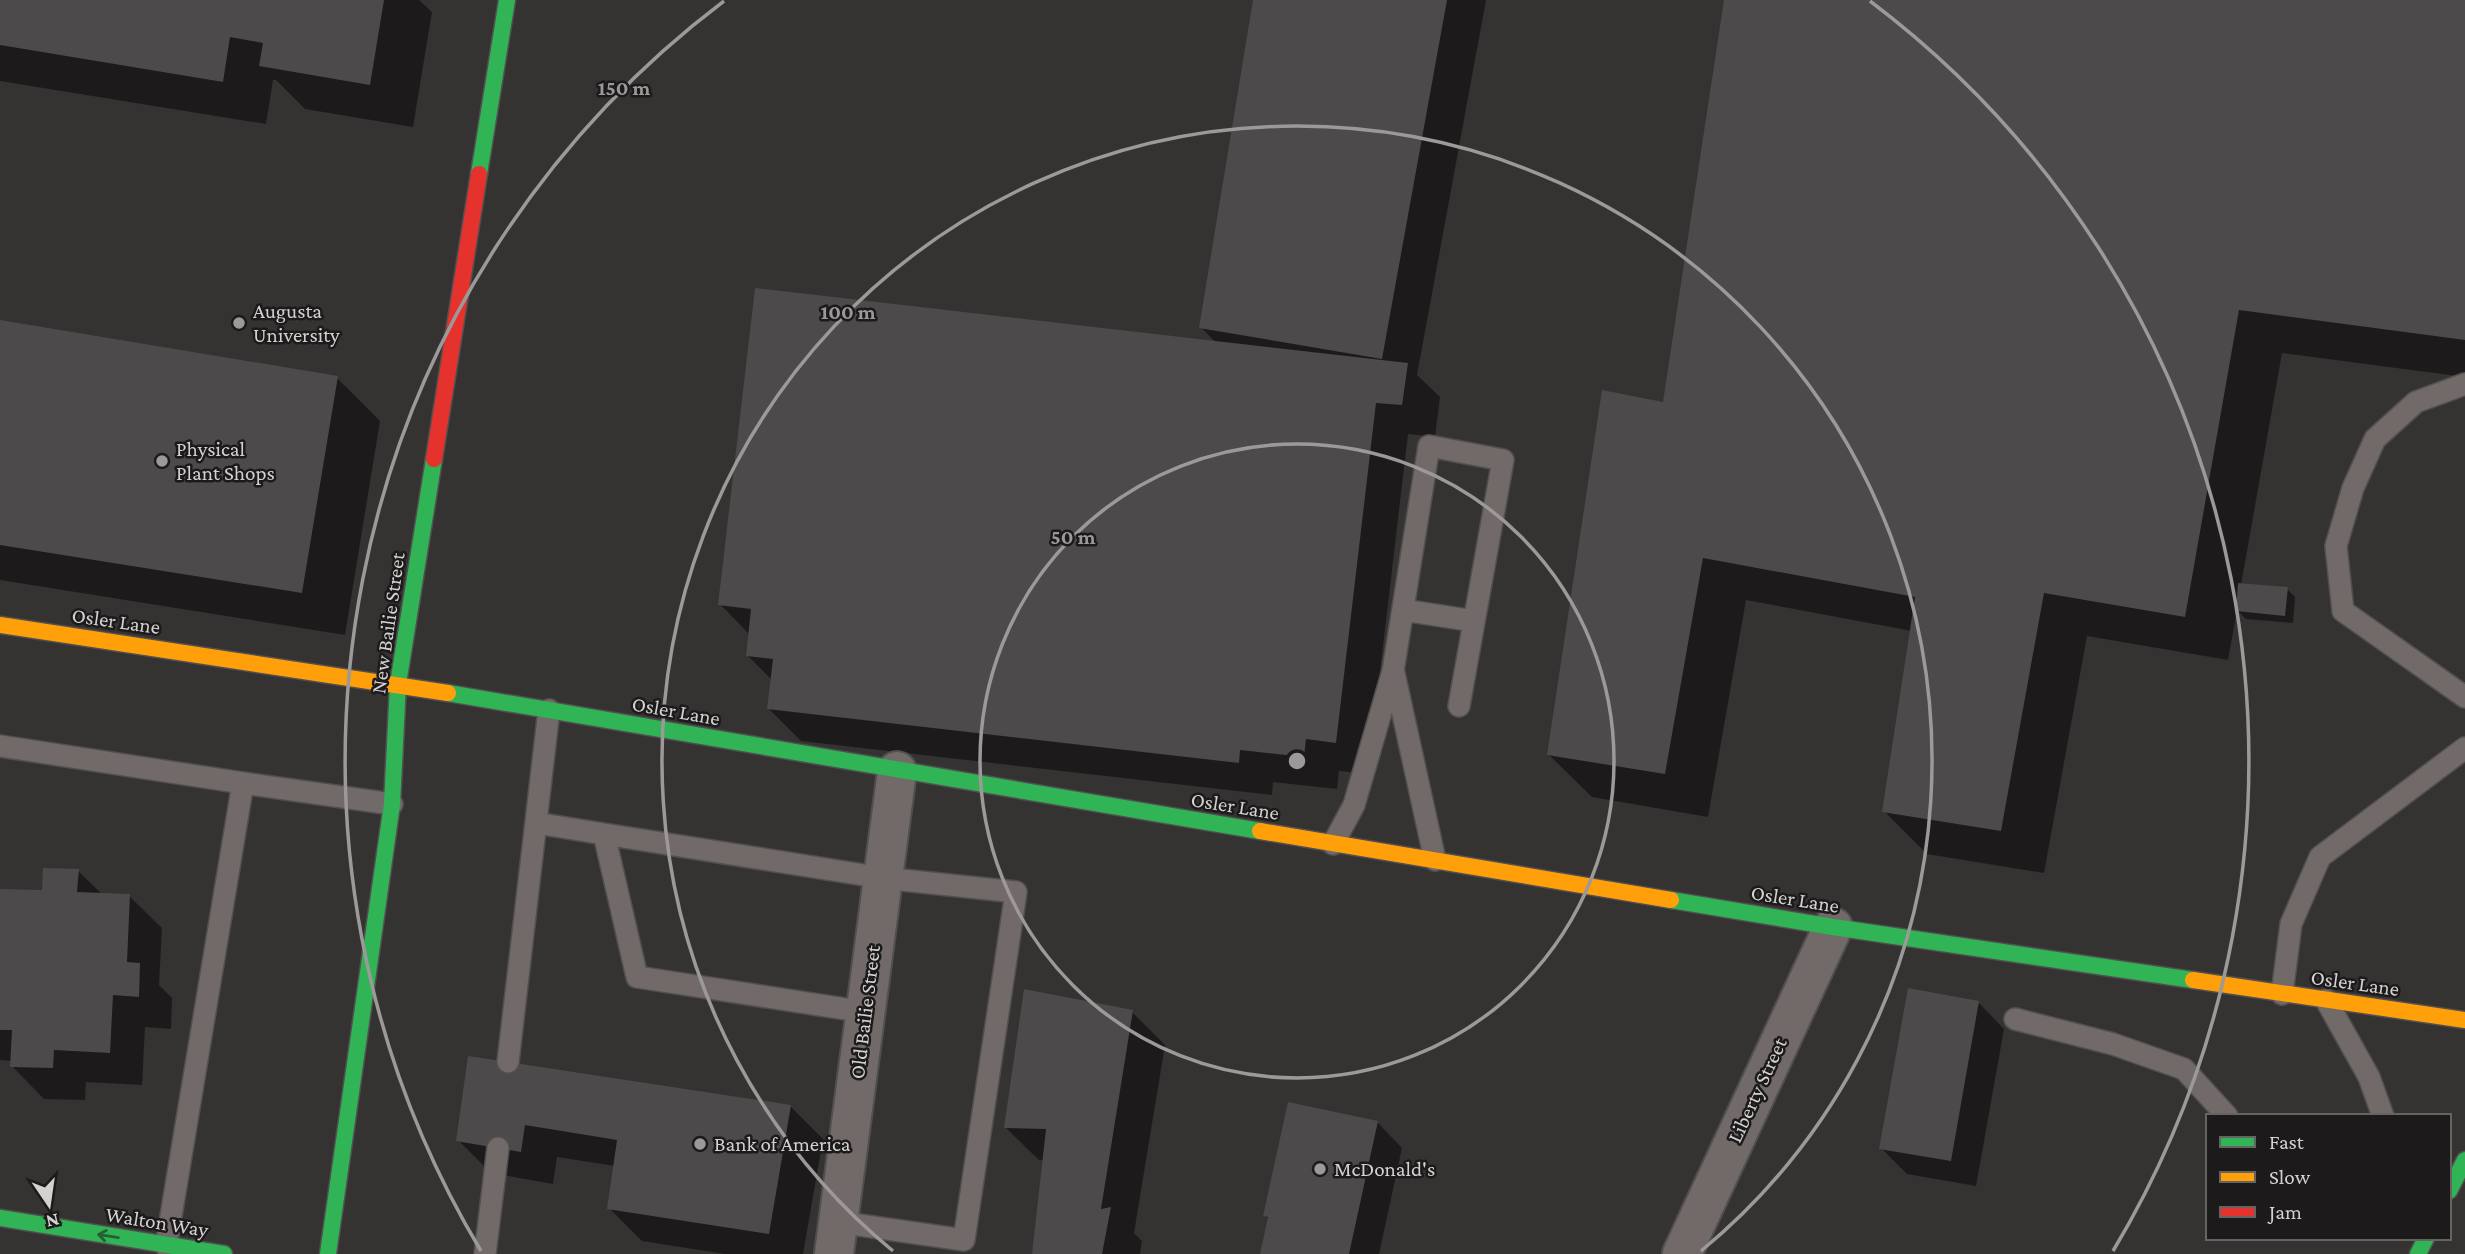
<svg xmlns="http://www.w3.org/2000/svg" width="2465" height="1254" viewBox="0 0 2465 1254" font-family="'Crimson Pro',serif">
<rect width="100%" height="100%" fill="#353232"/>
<path fill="#0007" d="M0,0H419L432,12L413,127L305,109L276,80H273L266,124L0,81Z
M1255,0H1486L1417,375L1440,397L1435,437L1408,434L1368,774L1339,771L1337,789L1273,782L1272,795L801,741L769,709L772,680L748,656L750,635L720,604L1216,343L1201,327Z
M1726,0H2465V377L2282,353L2241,585L2287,589L2295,597L2293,623L2246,619L2237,610L2228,660L2087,636L2044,873L1927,854L1884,811L1912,631L1746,600L1708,817L1592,797L1548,754L1664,404Z
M0,322L337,378L380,421L345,635L0,580Z
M78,871L102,894L129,896L162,928L159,985L172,998L171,1029L145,1027L142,1085L86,1082L85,1100L44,1099L12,1066V1061L0,1060V890L43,892Z
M1979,1003L2004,1029L1976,1186L1907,1174L1881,1148Z
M1132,1012L1165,1045L1134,1233L1142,1241L1140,1254H1034L1044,1160H1039L1006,1128Z
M469,1058L790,1106L823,1139L803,1254H725L642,1241L609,1208L615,1166L557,1157L553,1184L491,1173L458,1140Z
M1377,1122L1402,1148L1379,1254H1262L1270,1220L1265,1216Z"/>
<path fill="#4c4a4a" d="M0,0H384L370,85L259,66L263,43L230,37L223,82L0,45Z
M1253,0H1447L1382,359L1199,328Z
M1724,0H2465V340L2239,310L2185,617L2044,593L2001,831L1882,812L1915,597L1703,558L1665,774L1547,755L1602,390L1663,402Z
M755,288L1408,363L1402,405L1376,403L1336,743L1306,739L1304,757L1240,750L1239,763L767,709L773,659L746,656L751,609L718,605Z
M0,320L338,376L302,593L0,545Z
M2238,583L2288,587L2285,616L2236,611Z
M43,868L79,869L77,892L130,894L127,962L140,963L139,997L113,995L110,1053L54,1050L53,1068L10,1067L12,1030H0V889L42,890Z
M1908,988L1979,1001L1951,1161L1879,1149Z
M1024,989L1133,1010L1101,1209L1111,1207L1102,1254H1032L1046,1129L1004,1128Z
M468,1056L791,1105L769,1234L607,1209L617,1140L525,1125L521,1152L456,1141Z
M1288,1102L1378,1121L1349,1254H1260L1268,1217L1263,1216Z"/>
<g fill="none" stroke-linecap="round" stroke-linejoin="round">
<defs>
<path id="lane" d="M2465,384L2416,402L2375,439L2353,488L2336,546L2343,611L2465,697
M1403,610L1474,621
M1394,673L1435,860
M0,746L243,783
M536,823L604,834
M1333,844L1354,805L1393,671L1429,446L1503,460L1459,706
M2282,994L2291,924L2320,857L2465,748
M2326,1000L2369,1077L2383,1116
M2015,1019L2113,1044L2184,1069L2227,1116
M508,1062L549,710
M838,1222L964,1240L1016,892L883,878L604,834L637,977L865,1012
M166,1246L243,783L392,804
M485,1254L498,1148"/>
<path id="street" d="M834,1254L897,771
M1682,1254L1833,927"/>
<path id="fast" d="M479,174L507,0
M448,693L1260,831
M1671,900L1833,927L2193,980
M2449,1191L2465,1160
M0,1218L224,1254
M328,1254L392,804L398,684L434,459
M2418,1254L2426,1238"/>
<path id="slow" d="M0,625L448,693
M1260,831L1671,900
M2193,980L2465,1020"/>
<path id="jam" d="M434,459L479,174"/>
</defs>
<use href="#lane" stroke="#514f4f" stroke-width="24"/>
<use href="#street" stroke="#514f4f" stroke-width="42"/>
<use href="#fast" stroke="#514f4f" stroke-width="19"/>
<use href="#slow" stroke="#514f4f" stroke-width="19"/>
<use href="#jam" stroke="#514f4f" stroke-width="19"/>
<use href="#lane" stroke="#716a69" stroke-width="21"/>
<use href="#street" stroke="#716a69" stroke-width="38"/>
<use href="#fast" stroke="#30b455" stroke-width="16"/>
<use href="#slow" stroke="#ff9f0a" stroke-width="16"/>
<use href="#jam" stroke="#e5322d" stroke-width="16"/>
</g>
<defs><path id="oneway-shaft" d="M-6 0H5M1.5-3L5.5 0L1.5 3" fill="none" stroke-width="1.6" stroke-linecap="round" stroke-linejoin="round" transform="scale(1.75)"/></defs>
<use stroke="#255f35" href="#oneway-shaft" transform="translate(108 1236) rotate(-171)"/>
<g fill="none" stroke="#9c9999" stroke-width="3.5">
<circle cx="1297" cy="761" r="317"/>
<path d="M893 1251A635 635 0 1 1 1701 1251"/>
<path d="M481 1251A952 952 0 0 1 724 1M1870 1A952 952 0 0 1 2113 1251"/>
</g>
<g fill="#9c9999" stroke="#1c1a1a" stroke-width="2.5">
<circle cx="239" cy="323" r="7"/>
<circle cx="162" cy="461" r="7"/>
<circle cx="700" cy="1144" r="7"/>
<circle cx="1320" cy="1169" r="7"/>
</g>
<g text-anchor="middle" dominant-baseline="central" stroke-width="5" stroke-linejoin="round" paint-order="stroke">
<g font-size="21" fill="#d4d1d1" stroke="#1c1a1a" text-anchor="start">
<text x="253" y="311">Augusta<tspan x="253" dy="24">University</tspan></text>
<text x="176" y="449">Physical<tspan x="176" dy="24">Plant Shops</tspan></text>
<text x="714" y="1144">Bank of America</text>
<text x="1334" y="1169">McDonald's</text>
</g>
<g font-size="21" fill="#d4d1d1" stroke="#1c1a1a">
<text transform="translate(116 621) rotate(8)">Osler Lane</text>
<text transform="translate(388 623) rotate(-82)">New Bailie Street</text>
<text transform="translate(676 711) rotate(10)">Osler Lane</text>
<text transform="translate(1235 806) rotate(9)">Osler Lane</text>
<text transform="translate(1795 899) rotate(9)">Osler Lane</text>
<text transform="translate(2355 983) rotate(8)">Osler Lane</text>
<text transform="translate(865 1012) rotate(-83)">Old Bailie Street</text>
<text transform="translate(1757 1090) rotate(-65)">Liberty Street</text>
<text transform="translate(157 1222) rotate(9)">Walton Way</text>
</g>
</g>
<circle cx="1297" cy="761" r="10" fill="#9c9999" stroke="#1c1a1a" stroke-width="3.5"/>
<g font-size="21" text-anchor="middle" font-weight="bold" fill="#9c9999" stroke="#1c1a1a" stroke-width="5" stroke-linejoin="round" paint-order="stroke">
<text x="624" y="95">150 m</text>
<text x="848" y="319">100 m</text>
<text x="1073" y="544">50 m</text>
</g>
<rect x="2206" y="1114" width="245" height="126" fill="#1c1a1a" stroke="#666363" stroke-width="2"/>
<rect x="2220" y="1137" width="35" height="10" fill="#30b455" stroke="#666363" stroke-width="2"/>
<text x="2269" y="1149" font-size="21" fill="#d4d1d1">Fast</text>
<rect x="2220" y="1172" width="35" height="10" fill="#ff9f0a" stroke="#666363" stroke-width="2"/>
<text x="2269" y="1184" font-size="21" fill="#d4d1d1">Slow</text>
<rect x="2220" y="1207" width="35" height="10" fill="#e5322d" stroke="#666363" stroke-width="2"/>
<text x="2269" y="1219" font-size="21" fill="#d4d1d1">Jam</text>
<g transform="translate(49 1205) rotate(167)" stroke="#1c1a1a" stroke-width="5" paint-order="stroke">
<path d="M0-5L12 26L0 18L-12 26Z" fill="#d4d1d1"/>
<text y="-10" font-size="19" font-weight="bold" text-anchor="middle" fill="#d4d1d1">N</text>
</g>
</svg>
